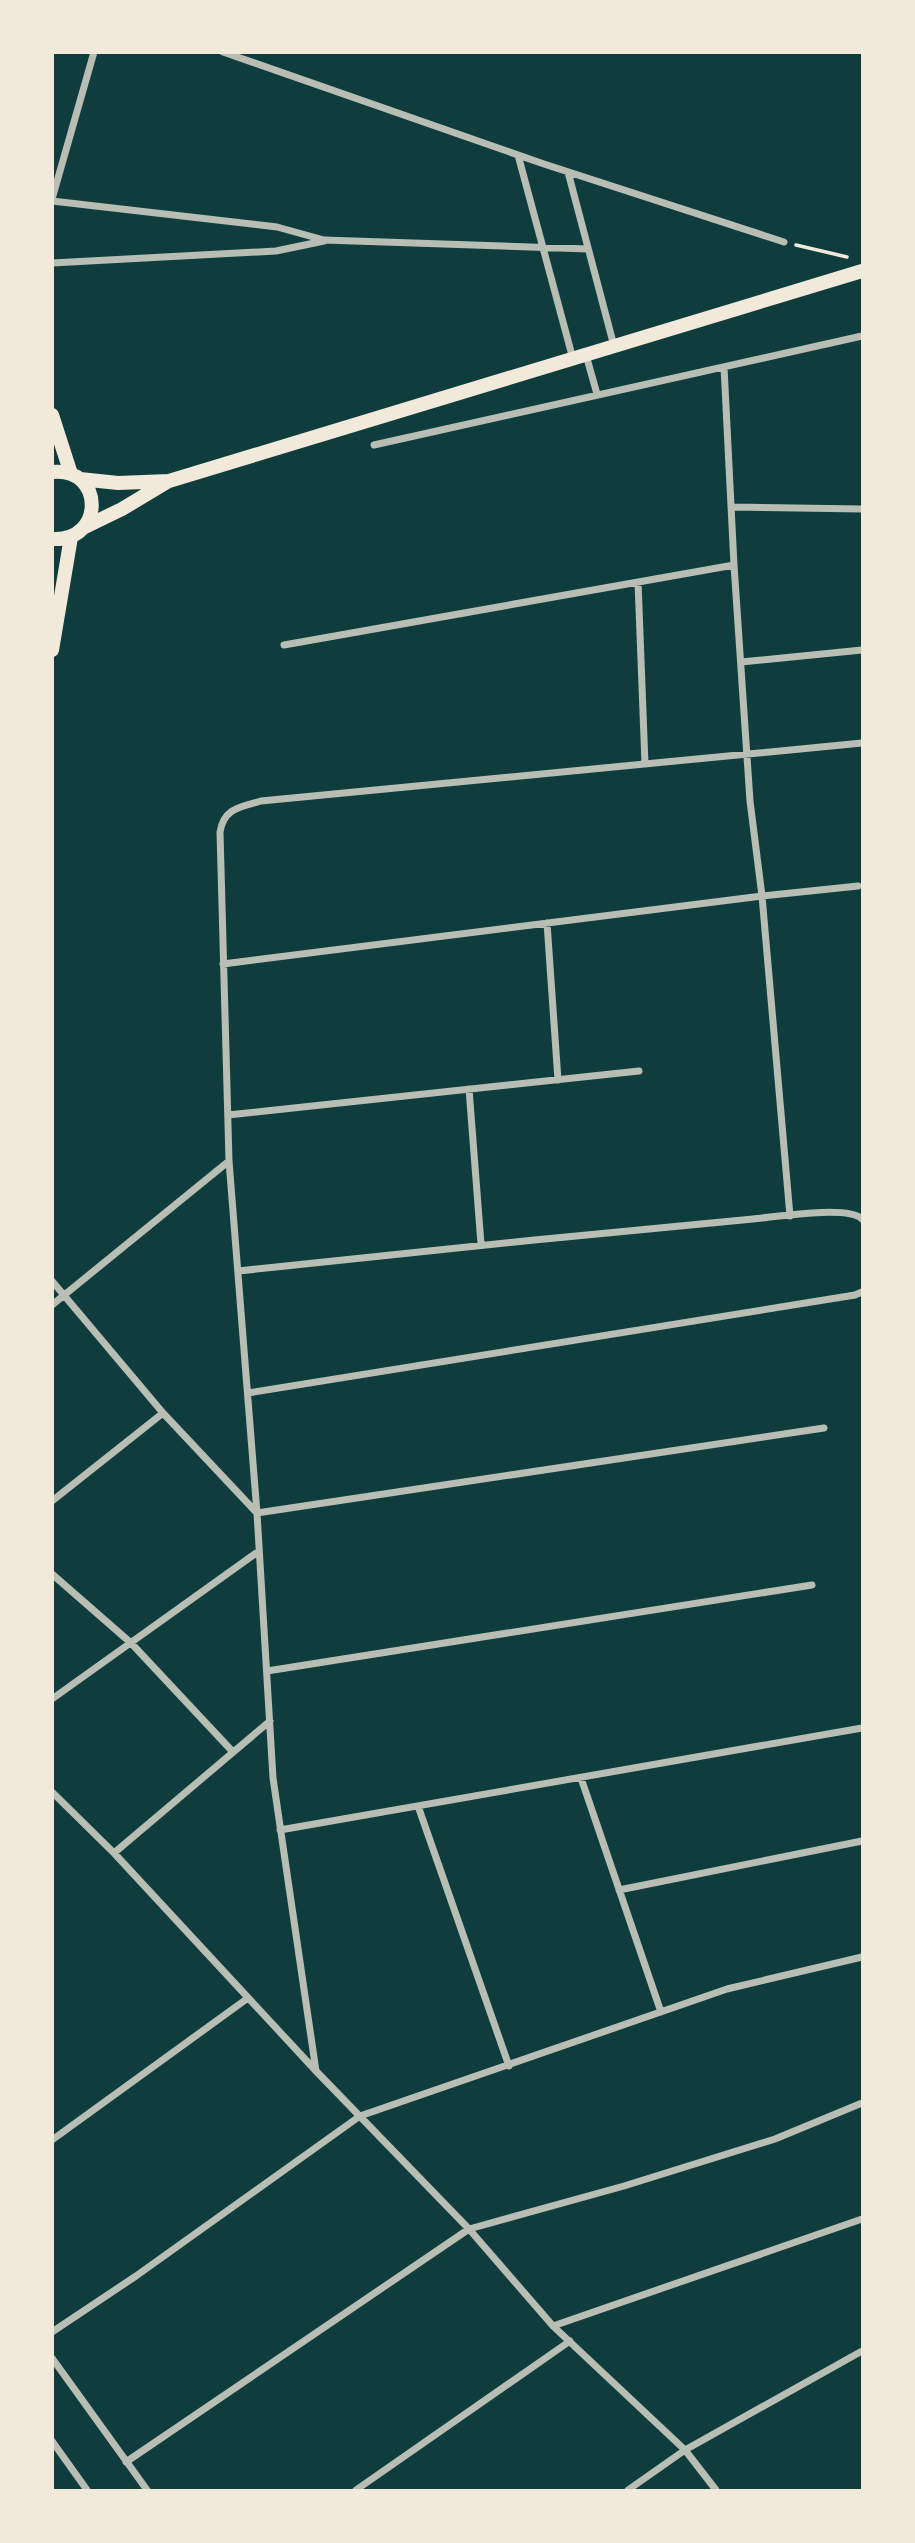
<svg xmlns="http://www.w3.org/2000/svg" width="915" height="2543" viewBox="0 0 915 2543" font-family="Montserrat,sans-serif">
<rect width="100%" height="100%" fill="#0f3d3e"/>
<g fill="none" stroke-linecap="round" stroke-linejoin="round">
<path stroke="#f1e9da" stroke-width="3.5" d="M796,245L847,257"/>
<path stroke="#b8beb3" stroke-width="7" d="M223,52L544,164L784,242
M518,155L573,359
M568,172L614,346
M52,199L94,52
M52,201L277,227L324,240L588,249
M52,263L276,251L324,241
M586,355L597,394
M724,367L734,565L750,801L762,896L790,1216
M374,445L862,336
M732,507L862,509
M638,582L645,764
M284,645L734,565
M741,662L862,650
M547,923L558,1080
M223,964L762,896L858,886
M469,1089L481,1244
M228,1115L639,1071
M238,1271C410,1252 581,1235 753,1219C775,1217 848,1205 862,1219
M52,1281L163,1413L257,1513L824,1428
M52,1305L229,1161
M248,1393L855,1295L862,1292
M52,1501L163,1413
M52,1574L131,1643L233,1752
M267,1671L812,1585
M52,1699L259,1551
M581,1778L661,2012
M52,1792L114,1853L316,2071L469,2229L553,2326L685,2450L716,2490
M418,1806L509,2066
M280,1830L862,1728
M114,1853L270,1721
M619,1890L862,1841
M316,2071L273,1778L257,1513L229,1161L220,832C224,808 240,807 261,801L862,743
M52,2140L248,1998
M553,2326L862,2219
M52,2332L136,2276L360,2116L727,1989L862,1957
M52,2358L147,2490
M52,2441L87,2490
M126,2462L469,2229L624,2186L775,2139L862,2103
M356,2490L570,2341
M628,2490L685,2450L862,2351"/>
<path stroke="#f1e9da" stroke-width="14" d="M52,415L71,474
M52,472C104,466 106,542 52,539
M80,479L118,483L169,481L862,271
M85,527L122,509L167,482
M52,650L71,537"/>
</g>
<rect width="915" height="2543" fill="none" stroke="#f1e9da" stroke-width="108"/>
</svg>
